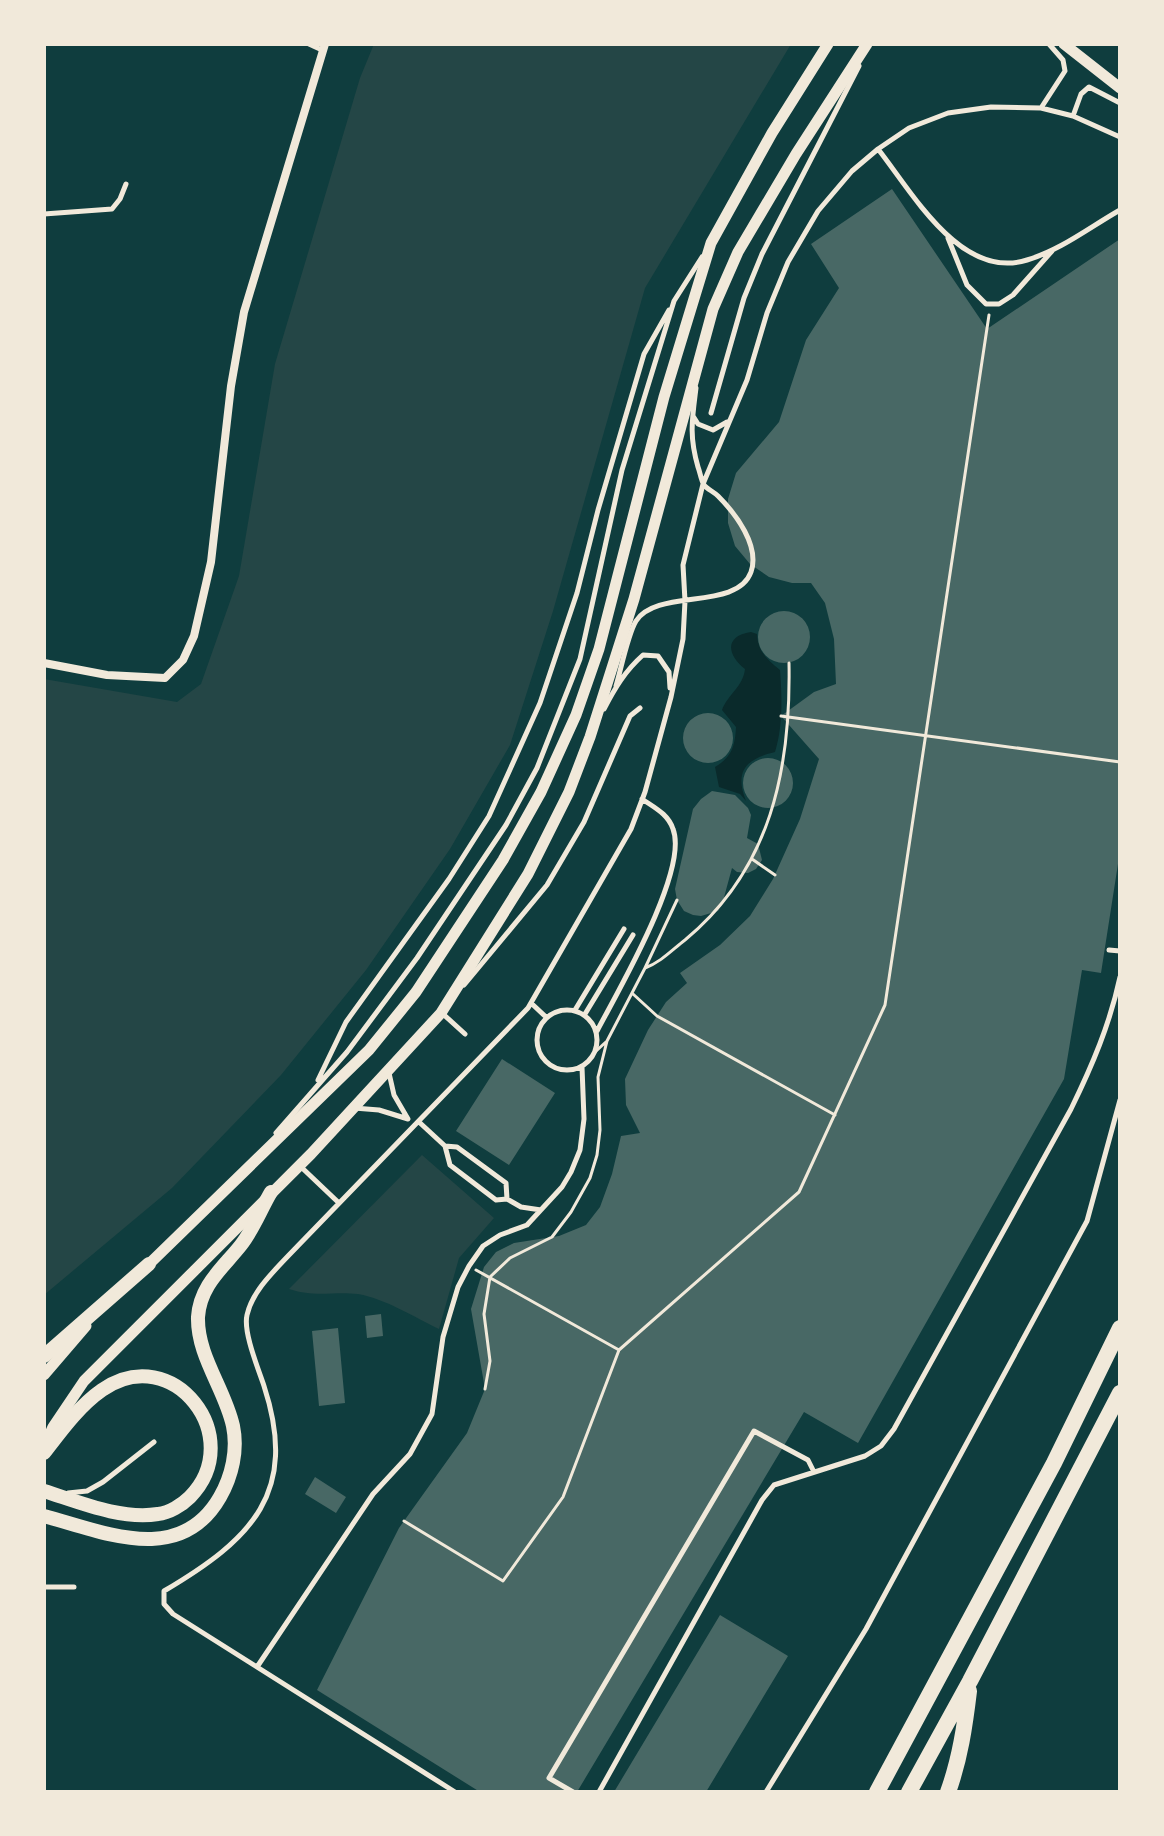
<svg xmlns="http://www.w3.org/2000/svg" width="1164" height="1836" viewBox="0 0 1164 1836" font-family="Quicksand,sans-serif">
<rect width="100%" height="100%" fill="#0f3d3e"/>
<path fill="#244646" d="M374,44H791L645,288L553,611L510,745L450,849L366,970L281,1075L172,1188L44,1295V679L177,702L201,684L239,576L275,364L360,78Z
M422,1155L494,1218L459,1258L439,1329C414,1317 386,1299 358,1294C332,1291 317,1298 289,1289Z"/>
<path fill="#0a2a2b" d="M751,632L757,634C758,652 767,659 780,670C782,696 783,727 775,752C746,759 734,771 746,801L740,794L719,787L715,767C732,757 735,746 736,727L722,710C728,694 743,687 745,669C727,655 724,636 751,632Z"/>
<path fill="#486865" d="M892,189L987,329L1120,239V851L1101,973L1082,970L1064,1079L858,1443L804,1412L577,1792H480L317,1690L399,1528L467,1433L485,1389L471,1309L484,1267L496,1252L514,1243L559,1236L586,1225L600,1207L612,1174L621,1136L640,1133L626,1105L625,1079L648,1030L666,1002L687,983L680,973L720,945L750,916L773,879L800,819L819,759L781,716L814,692L836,684L834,639L825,603L811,583H792L769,577L750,564L735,546L728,523V499L736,473L779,422L806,340L839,288L811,244Z
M758 637a26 26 0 1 1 52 0a26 26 0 1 1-52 0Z
M683 738a25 25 0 1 1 50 0a25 25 0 1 1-50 0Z
M743 783a25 25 0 1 1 50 0a25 25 0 1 1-50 0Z
M712,791L735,795L748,808L751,815L747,838L758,844L762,860L756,869L748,873L737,872L732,868L723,901L718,911L701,916L693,915L684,911L677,900L675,889L693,809L701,799Z
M502,1059L555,1093L509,1165L456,1131Z
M381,1314L383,1336L367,1338L365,1316Z
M338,1328L345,1403L319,1406L312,1331Z
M315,1477L346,1497L336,1513L305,1494Z
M720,1615L788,1656L706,1792H614Z"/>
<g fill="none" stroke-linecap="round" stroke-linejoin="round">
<path stroke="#f1e9da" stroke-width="3" d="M781,716L1120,762
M752,859L775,875
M645,968L677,900
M633,994L657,1016L835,1115
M595,1052L607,1041L645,968C661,962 672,950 685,940C771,869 791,769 789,663
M476,1270L619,1350
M485,1389L490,1361L484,1314L490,1277L510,1258L552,1237L571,1212L590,1178L597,1155L600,1130L598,1077L607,1041
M404,1521L503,1581L563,1497L619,1350L799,1192L885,1005L989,315"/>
<path stroke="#f1e9da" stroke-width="5" d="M309,44L322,50
M1041,108L1065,71L1063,60L1049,44
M1073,116L1081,94L1089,87L1120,103
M878,149C912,192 961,281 1027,260C1061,250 1090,227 1120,210
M44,214L112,209L120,199L126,184
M948,238L967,285L986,304H999L1013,295L1052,251
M711,413L744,298L762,254L859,66
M693,416L698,424L713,430L727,422
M616,686C621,669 628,634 636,621C657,588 737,611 751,572C760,546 736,514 718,496C714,492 707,489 704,485C701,480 700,472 698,467C689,436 692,420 696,388
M604,709C615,688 625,671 643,655L658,656L669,672L670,688
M1109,950L1120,951
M464,985L547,885L584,822L630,716L640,708
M531,1003L546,1017
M537 1040a30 30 0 1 1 60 0a30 30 0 1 1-60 0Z
M575,1010L624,929
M443,1014L465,1034
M585,1014L633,935
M597,1031C618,991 689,870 673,829C668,814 655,808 642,799
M318,1080L346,1022L449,879L489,816L540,703L577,593L598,510L644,354L669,310
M354,1108L379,1110L408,1119L394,1095L389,1073
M419,1122L445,1146L450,1165L496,1200L507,1199L521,1207L541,1210
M276,1133L347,1052L417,958L506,825L537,768L580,659L622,470L674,301L702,257
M445,1146L457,1147L506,1183L507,1199
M299,1165L339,1203
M68,1493L87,1491L103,1482L154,1442
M44,1587H74
M257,1667L373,1494L410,1454L432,1414L443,1337L458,1287L469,1266L483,1246L500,1235L527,1225L562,1187L571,1172L580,1150L584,1119L582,1067
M455,1792L173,1614L164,1604V1591C252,1539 299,1493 264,1386C258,1368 243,1332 247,1315C252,1292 273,1272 289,1255L528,1008L631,829L645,792L671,697L683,639L685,601L683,565L703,484L747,380L767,313L788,262L818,211L852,171L878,149L909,128L948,113L991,107L1041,108L1073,116L1120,137
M573,1792L549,1778L754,1431L808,1460L813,1470
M599,1792L762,1500L774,1485L865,1456L881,1446L894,1429L1071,1109C1092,1066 1110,1024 1120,977
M766,1792L866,1629L1087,1221L1120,1100"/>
<path stroke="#f1e9da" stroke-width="8" d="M44,663L107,675L165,678L183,660L194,636L211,562L231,386L244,312L325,44"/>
<path stroke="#f1e9da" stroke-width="11" d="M1064,44L1120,88
M144,1269L369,1050L416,992L503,860L541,792L576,715L599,649L664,397L711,243L772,133L828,44
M44,1375L86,1326
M45,1445L53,1427L84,1381L311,1154L441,1013L528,874L569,792L590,737L634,599L713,309L738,252L796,154L867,44"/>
<path stroke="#f1e9da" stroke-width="14" d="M44,1356L149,1264
M44,1453C61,1431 79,1406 102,1390C173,1340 248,1438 190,1497C182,1505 169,1513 158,1514C121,1520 79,1502 44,1491
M44,1516C104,1532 180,1567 220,1497C232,1476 238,1450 233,1426C225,1389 197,1356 198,1317C200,1285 223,1268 241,1245C253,1230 261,1209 271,1192"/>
<path stroke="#f1e9da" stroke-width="16" d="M877,1792L1054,1463L1120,1328
M909,1792L970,1681L1120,1393
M948,1792C960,1759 965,1725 969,1691"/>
</g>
<rect width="1164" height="1836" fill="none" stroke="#f1e9da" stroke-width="92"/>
</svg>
